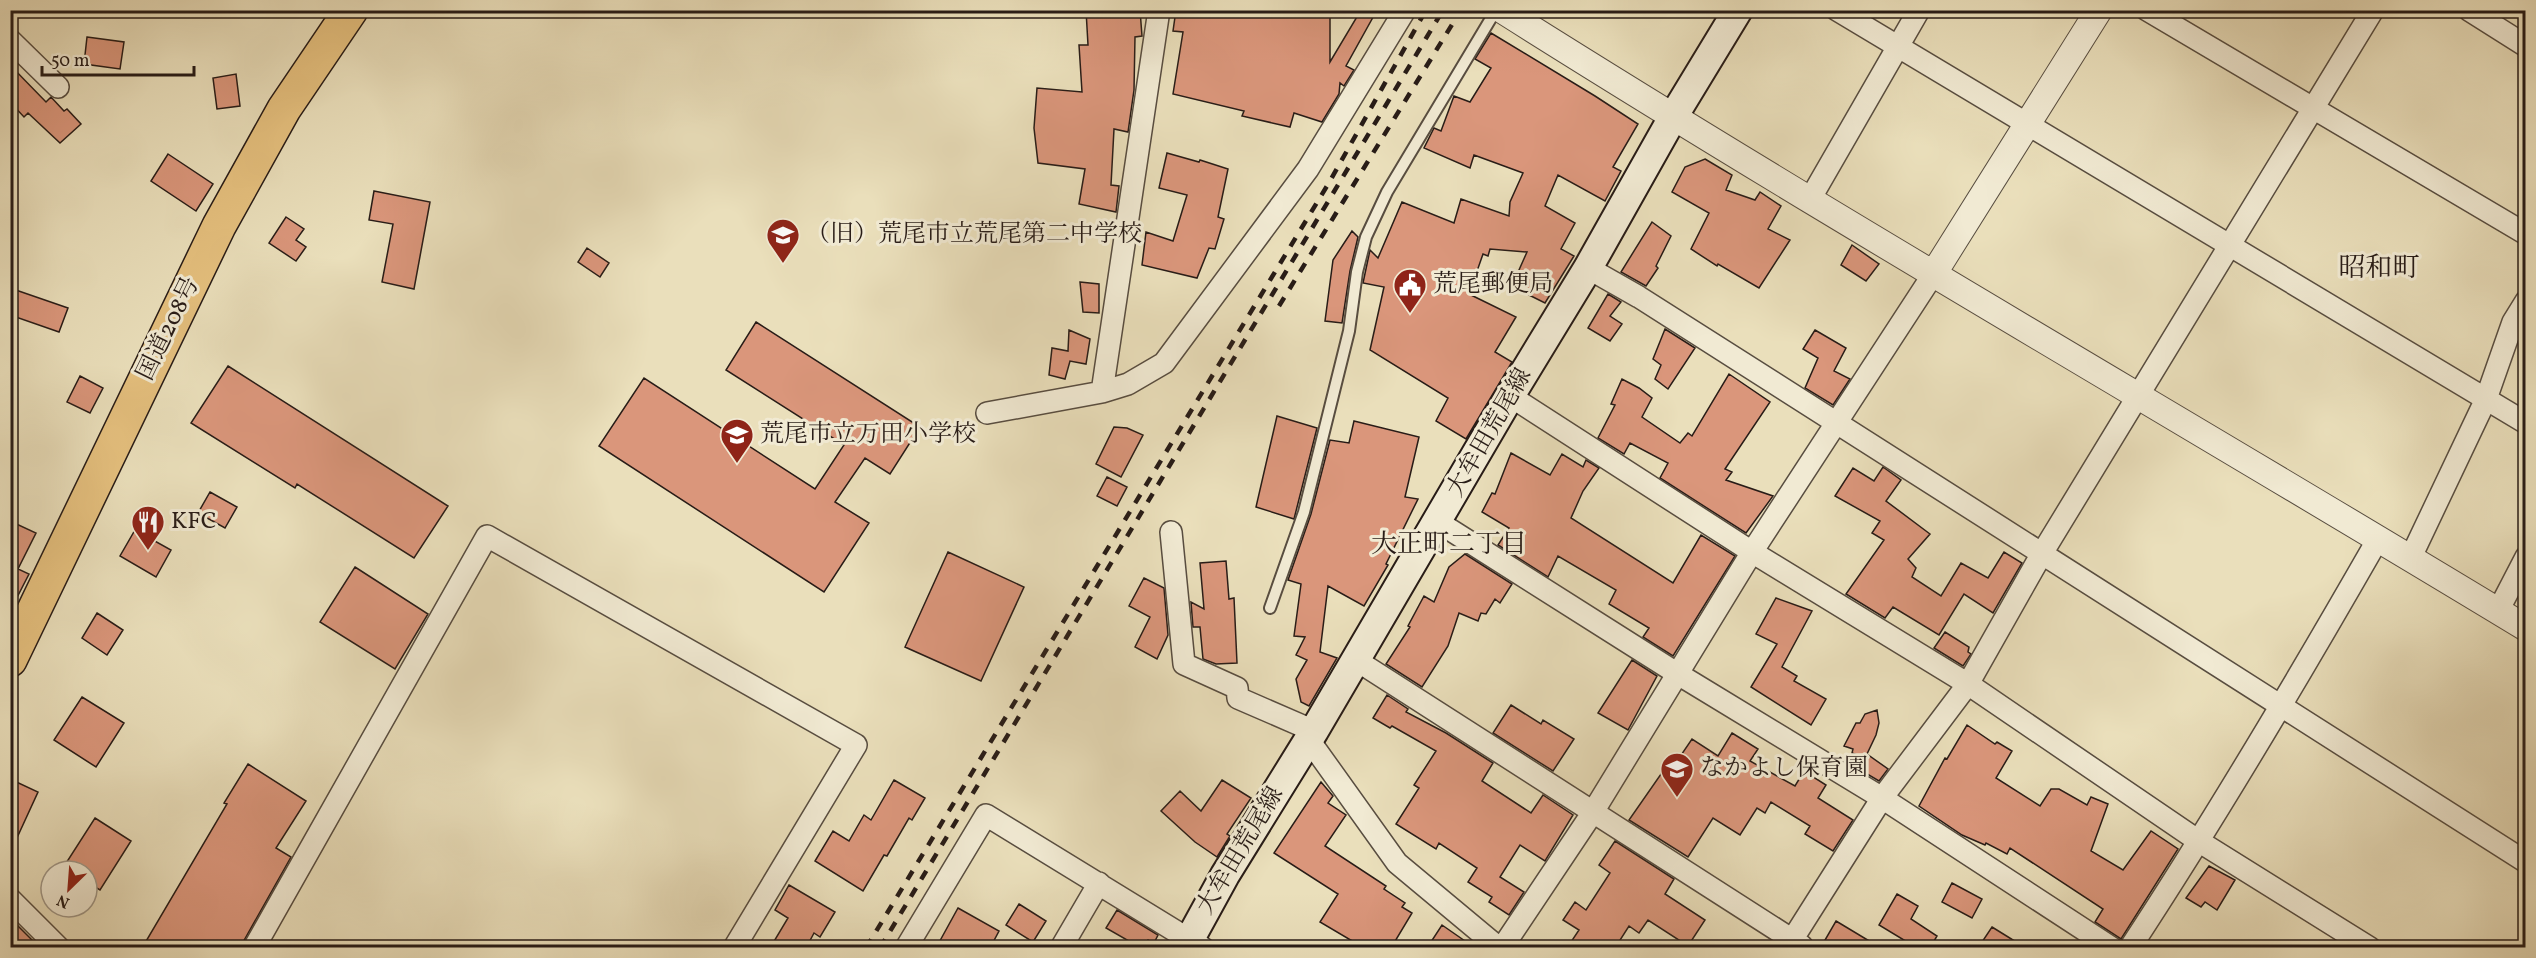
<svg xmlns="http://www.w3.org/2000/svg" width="2536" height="958" viewBox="0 0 2536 958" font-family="Vollkorn,'Noto Serif JP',serif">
<rect width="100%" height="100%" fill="#eadfbb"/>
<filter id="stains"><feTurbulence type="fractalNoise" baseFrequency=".00333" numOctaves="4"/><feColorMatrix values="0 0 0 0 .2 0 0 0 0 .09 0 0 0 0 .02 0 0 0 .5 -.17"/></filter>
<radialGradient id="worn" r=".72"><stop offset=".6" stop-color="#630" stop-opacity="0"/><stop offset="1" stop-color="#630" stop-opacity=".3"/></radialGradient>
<path fill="#da967b" stroke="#281c17" stroke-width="1.5" d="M1086,10H1140L1142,36L1135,37L1134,90L1128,132L1114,129L1111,185L1119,186L1116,212L1079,204L1085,169L1038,163L1034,128L1037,88L1082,92L1079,45H1088Z
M1176,10H1306L1330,16V62L1361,10H1377L1346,66L1354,70L1344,86L1340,83L1339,94L1322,122L1294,113L1290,127L1242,116L1244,111L1173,94L1183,32L1173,31Z
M1491,33L1595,96L1638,124L1613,167L1621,171L1605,201L1558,175L1545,206L1575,223L1561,249L1574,256L1545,303L1525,293L1529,276L1519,270L1527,252L1490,249L1488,256L1483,254L1469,294L1516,317L1495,352L1512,362L1466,439L1436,421L1448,398L1370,350L1384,287L1363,283L1370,250L1378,258L1402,202L1454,223L1461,199L1509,216L1510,202L1523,173L1474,155L1470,168L1424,148L1434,128L1441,131L1454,96L1470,102L1491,68L1475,59Z
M87,37L124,42L120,69L84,64Z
M10,65L46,102L51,97L64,111L67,109L81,124L60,143L28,113L24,117L10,102Z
M236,74L240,106L217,109L213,78Z
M1167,153L1199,162L1200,160L1228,169L1218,217L1224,219L1215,249L1209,248L1197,278L1142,265L1146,232L1173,241L1187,195L1159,188Z
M168,154L213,184L196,211L151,181Z
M1705,159L1732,175L1726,190L1755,200L1760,192L1781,206L1768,229L1790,240L1759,288L1718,264L1717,266L1691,249L1709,213L1672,192L1685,167Z
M374,191L430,202L414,289L382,282L393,224L369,220Z
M286,217L304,229L296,240L306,247L296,261L269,243Z
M1652,222L1671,236L1656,266L1658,268L1646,286L1621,272Z
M1352,231L1358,237L1350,271L1342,323L1325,321L1333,260Z
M1852,245L1879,264L1866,281L1841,265Z
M587,248L609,263L600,277L578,262Z
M1080,282L1099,284V313L1083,312Z
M10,288L68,308L59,332L10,315Z
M1608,294L1621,302L1610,316L1622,324L1610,341L1588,328Z
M756,322L920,427L890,474L865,458L835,502L869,523L824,592L599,446L644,378L815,489L844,445L726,370Z
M1665,329L1695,348L1668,389L1655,379L1661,365L1653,359Z
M1069,330L1090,339L1086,364L1070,361L1065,379L1049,375L1052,348L1068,351Z
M1815,330L1846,348L1834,371L1850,379L1833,405L1805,388L1818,358L1803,349Z
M228,366L448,506L414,558L297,484L295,488L191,423Z
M1729,374L1770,402L1725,469L1732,472L1726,480L1773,496L1746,533L1660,478L1668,463L1630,443L1624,454L1598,438L1615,405L1611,404L1622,379L1639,388L1652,398L1642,417L1680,443L1688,433L1692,436Z
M80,376L103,388L90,413L67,402Z
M1277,416L1317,428L1294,519L1256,507Z
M1354,421L1419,437L1405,497L1418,499L1386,564L1388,565L1364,606L1328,586L1320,652L1337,658L1309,706L1301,702L1296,679L1307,660L1296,655L1305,637L1294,636L1301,584L1288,580L1311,514L1330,440L1349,443Z
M1114,427L1127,428L1143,435L1121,477L1096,464Z
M1511,453L1550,475L1562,454L1583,467L1586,460L1599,468L1583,491L1571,518L1673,583L1701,535L1735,556L1673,656L1643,637L1649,628L1609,604L1616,590L1558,556L1548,577L1498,545L1509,528L1482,512L1492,493L1495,494Z
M1883,467L1901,480L1886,501L1930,534L1908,559L1916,568L1912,577L1941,596L1961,563L1988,578L2004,552L2022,563L1993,613L1964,594L1939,635L1893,607L1885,618L1846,594L1884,540L1872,533L1880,521L1835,496L1853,468L1874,481Z
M1107,477L1127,487L1117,506L1097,496Z
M210,492L237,507L225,528L198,513Z
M10,521L36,533L18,569L29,574L10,611Z
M135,530L171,550L156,577L120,556Z
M948,552L1024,587L981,681L905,647Z
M1465,554L1512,584L1500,603L1495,599L1486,614L1481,613L1478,621L1459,613L1448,646L1422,687L1386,664L1410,627L1408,626L1424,596L1434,602L1449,567Z
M1226,561L1229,599L1234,598L1237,663L1216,664L1203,659L1200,627H1193L1191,602L1204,609L1200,563Z
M355,567L428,614L395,669L320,622Z
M1144,578L1164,588L1168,635L1157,659L1135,647L1150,617L1129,606Z
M1776,598L1812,611L1782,667L1797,676L1794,681L1826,699L1811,725L1751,687L1777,644L1756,634Z
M97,613L123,630L107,655L82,638Z
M1945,632L1969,647L1968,652L1971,654L1963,666L1934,648Z
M1632,660L1657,676L1628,730L1598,713Z
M1387,695L1408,709L1406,712L1446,733L1493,763L1482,781L1531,813L1543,795L1573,815L1545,861L1520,845L1500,877L1524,892L1509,915L1489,902L1492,897L1468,882L1477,868L1439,843L1436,849L1396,824L1419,788L1414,785L1436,751L1392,726L1390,728L1373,718Z
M82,697L124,723L96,767L54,740Z
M1511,705L1541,724L1543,720L1574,739L1553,771L1493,733Z
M1877,710L1879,723L1876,735L1867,754L1888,769L1879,781L1862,771L1865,758L1852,753L1853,749L1844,746L1856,723H1860L1865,714Z
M1967,725L1995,744L1997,742L2012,751L1996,778L2040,806L2051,789H2059L2087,805L2091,797L2108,804L2091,851L2123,870L2151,831L2178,849L2121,939L2095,922L2103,909L2010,848L2007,854L1986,843L1985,845L1962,835L1919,806L1945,758L1947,759Z
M1732,733L1758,749L1750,761L1795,786L1804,771L1826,785L1818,798L1853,820L1833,851L1805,834L1810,826L1771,802L1765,813L1757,808L1740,835L1713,818L1688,857L1629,820L1668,764L1673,767L1692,739L1718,756Z
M248,764L306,801L276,848L291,857L242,944L240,948H142L227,804L224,803Z
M10,779L38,792L10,853Z
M894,780L925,798L912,820L909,818L887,856L884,855L863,891L815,861L833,831L849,841L864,815L871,820Z
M1222,780L1251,798L1227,834L1230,836L1217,857L1195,842L1161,811L1180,791L1201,811Z
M1321,782L1333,796L1328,803L1346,815L1325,846L1386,886L1384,889L1405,903L1402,907L1412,913L1391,948H1364L1320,922L1338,894L1274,853Z
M95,818L131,841L100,890L87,882V871H61Z
M1615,841L1674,879L1665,894L1705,920L1688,946L1648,920L1639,933L1629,926L1615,948H1567L1579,930L1563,920L1575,902L1586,910L1610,873L1599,865Z
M2209,866L2235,880L2217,910L2205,902L2201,907L2186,898Z
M1952,883L1982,899L1972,918L1942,902Z
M789,885L835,912L820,937L814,933L806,948H770L788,918L775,910Z
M1897,894L1918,906L1911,919L1937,936L1930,948H1917L1879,925Z
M1019,904L1046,921L1033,942L1006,925Z
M958,908L999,931L990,948H936Z
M1117,910L1158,935L1154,943L1148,940L1144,948H1141L1106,928Z
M10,918L40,948H10Z
M1836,921L1881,948H1838L1825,940Z
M1442,925L1475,948H1427Z
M1992,927L2026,948H1978Z"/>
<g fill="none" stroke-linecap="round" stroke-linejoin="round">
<defs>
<path id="service" d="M1270,608L1304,512L1349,331L1357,272L1366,237L1387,192L1496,10"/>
<path id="minor" d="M1837,10L2526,423
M2147,10L2526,234
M2469,10L2526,46
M10,40L58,87
M1809,201L1919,10
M1588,268L1639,297L2526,862
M1102,392L1159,10
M1510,396L1752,552L1968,684L2200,842L2370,948
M987,413L1102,392L1128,384L1164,363L1308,169L1405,10
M1438,522L1678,674L1882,798L2112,948
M1171,532L1184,664L1237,688L1238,698L1314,731
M2410,559L2486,399L2513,322L2526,301
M2498,611L2526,557
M1356,660L1802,946
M1309,740L1397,863L1499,948
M10,899L59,948
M254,948L487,536L856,745L734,948
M906,948L986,815L1203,948
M1061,948L1099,883
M1502,948L1593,812L1752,552L1934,273
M1787,948L1882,798L1968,684L2041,555L2373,10
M2130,948C2218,814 2299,677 2378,539"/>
<path id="tertiary" d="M1502,10C1839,223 2185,421 2526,628
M1934,273L2099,10"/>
<path id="secondary" d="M1185,948L1225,875L1314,731L1510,396L1588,268L1673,117L1738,10"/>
<path id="trunk" d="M10,660L219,226L284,109L351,10"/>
</defs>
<use href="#service" stroke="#584d40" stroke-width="14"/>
<use href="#minor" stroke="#584d40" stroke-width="24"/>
<use href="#tertiary" stroke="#584d40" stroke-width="28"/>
<use href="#secondary" stroke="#281c17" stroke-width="32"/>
<use href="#trunk" stroke="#281c17" stroke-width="36"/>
<use href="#service" stroke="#f1ead3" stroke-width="10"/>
<use href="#minor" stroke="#f1ead3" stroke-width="21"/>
<use href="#tertiary" stroke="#f1ead3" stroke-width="26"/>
<use href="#secondary" stroke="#f1ead3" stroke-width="28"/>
<use href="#trunk" stroke="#e5c07e" stroke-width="33"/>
<path stroke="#281c17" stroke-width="4.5" stroke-dasharray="10 10" stroke-linecap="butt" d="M1279,306L1461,10
M866,948L1330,181L1426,10
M880,948L1443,10"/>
</g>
<defs>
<symbol id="school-pin" viewBox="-11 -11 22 30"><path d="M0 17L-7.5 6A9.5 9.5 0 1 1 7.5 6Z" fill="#8f2418" stroke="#f1ead3"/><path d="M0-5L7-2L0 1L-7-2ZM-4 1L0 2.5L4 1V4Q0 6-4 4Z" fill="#fff"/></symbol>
<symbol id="civic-pin" viewBox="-11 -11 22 30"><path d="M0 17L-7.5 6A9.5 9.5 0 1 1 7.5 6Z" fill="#8f2418" stroke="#f1ead3"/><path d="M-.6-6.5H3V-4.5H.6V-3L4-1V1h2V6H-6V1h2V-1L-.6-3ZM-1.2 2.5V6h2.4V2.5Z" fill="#fff"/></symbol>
<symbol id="restaurant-pin" viewBox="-11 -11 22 30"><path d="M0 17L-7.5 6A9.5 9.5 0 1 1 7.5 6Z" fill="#8f2418" stroke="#f1ead3"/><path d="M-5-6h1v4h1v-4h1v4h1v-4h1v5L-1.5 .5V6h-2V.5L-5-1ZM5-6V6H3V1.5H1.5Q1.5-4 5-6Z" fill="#fff"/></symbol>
</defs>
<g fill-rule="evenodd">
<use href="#school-pin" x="764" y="216" width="38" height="52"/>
<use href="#civic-pin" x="1391" y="266" width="38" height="52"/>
<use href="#school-pin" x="718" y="416" width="38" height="52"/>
<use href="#restaurant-pin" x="129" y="503" width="38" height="52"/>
<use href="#school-pin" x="1658" y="750" width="38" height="52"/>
</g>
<g text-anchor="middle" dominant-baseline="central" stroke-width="6" stroke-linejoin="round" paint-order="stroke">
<g font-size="24" fill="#281c17" stroke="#f1ead3" text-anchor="start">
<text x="806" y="235">（旧）荒尾市立荒尾第二中学校</text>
<text x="1433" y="285">荒尾郵便局</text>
<text x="760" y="435">荒尾市立万田小学校</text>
<text x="171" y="522">KFC</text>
<text x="1700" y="769">なかよし保育園</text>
</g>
<g font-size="24" fill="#281c17" stroke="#f1ead3">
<text transform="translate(169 329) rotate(-64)">国道208号</text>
<text transform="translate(1490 433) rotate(-60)">大牟田荒尾線</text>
<text transform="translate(1241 851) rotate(-59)">大牟田荒尾線</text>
</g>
<g font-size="26" fill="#281c17" stroke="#f1ead3">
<text x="1449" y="545">大正町二丁目</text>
</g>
<g font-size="27" fill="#281c17" stroke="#f1ead3">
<text x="2379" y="269">昭和町</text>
</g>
</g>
<rect width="2536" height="958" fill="none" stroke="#eadfbb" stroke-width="36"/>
<rect x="12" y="12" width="2512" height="934" fill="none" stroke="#281c17" stroke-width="3"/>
<rect x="18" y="18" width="2500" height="922" fill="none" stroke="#281c17" stroke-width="1.5"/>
<g transform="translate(69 889) rotate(205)"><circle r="28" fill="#f1ead3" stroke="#a19888" stroke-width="1.5"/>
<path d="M0-4.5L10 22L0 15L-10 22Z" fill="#8f2418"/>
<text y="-9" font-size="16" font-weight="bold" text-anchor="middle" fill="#281c17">N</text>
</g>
<path d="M42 66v9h152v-9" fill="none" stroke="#281c17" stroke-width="3"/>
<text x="51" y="66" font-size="18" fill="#281c17" stroke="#f1ead3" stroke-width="4.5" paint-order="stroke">50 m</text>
<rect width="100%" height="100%" filter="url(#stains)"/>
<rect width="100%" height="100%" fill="url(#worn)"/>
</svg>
